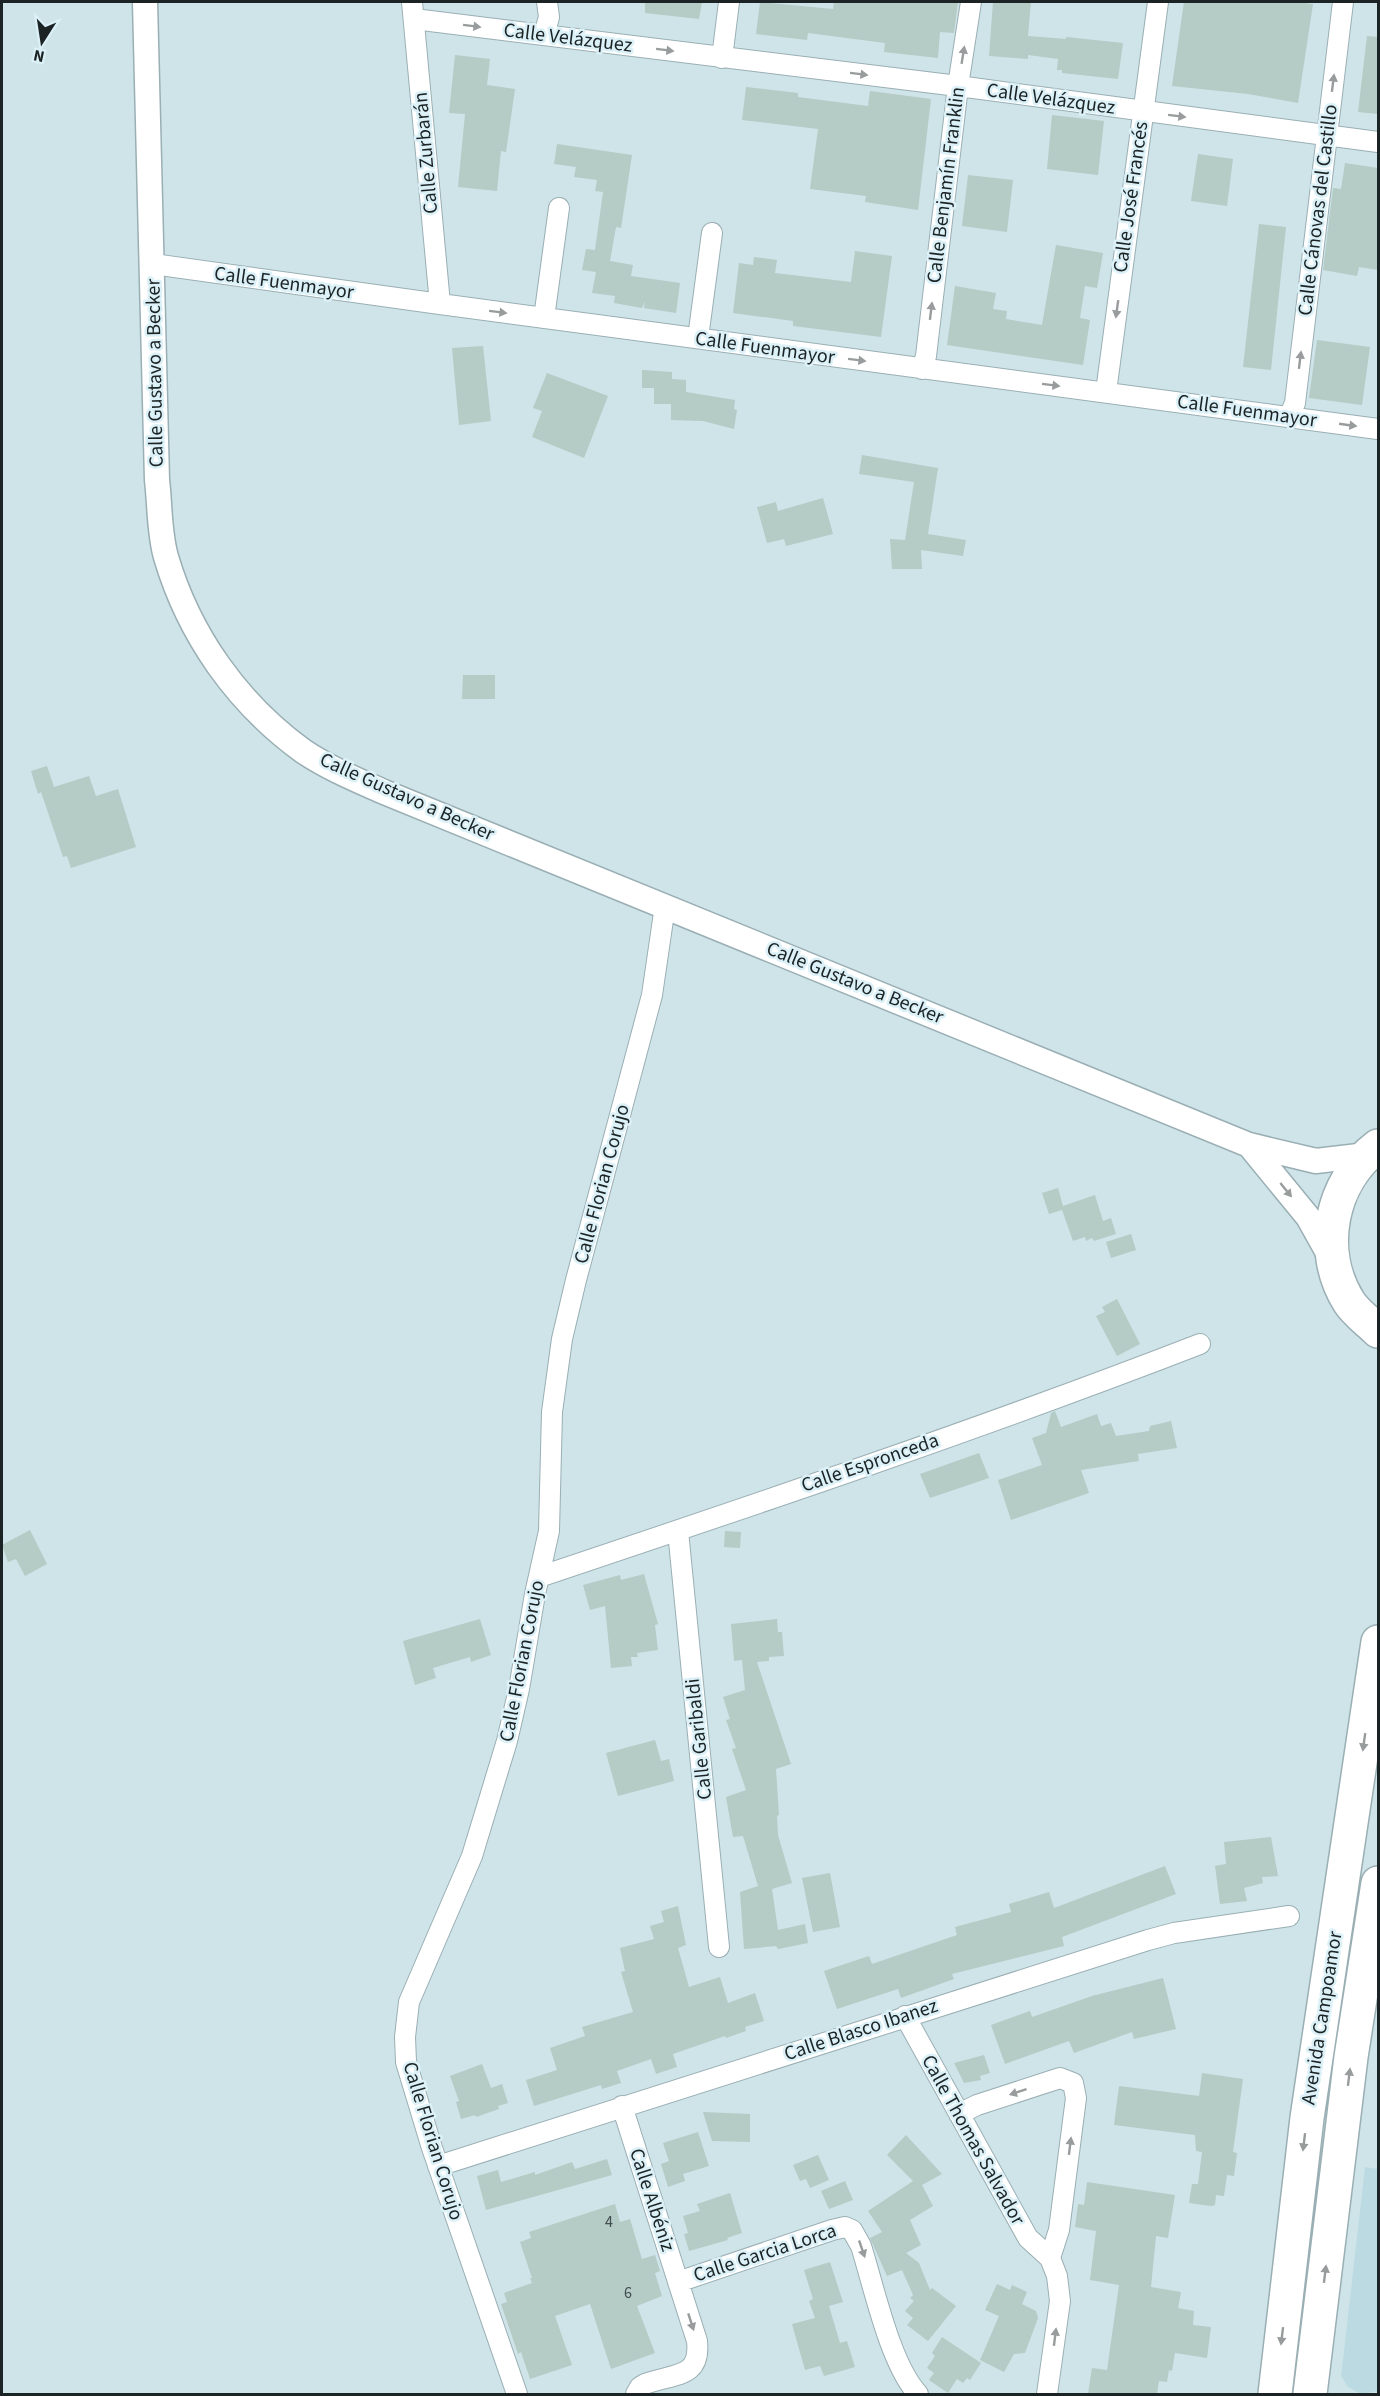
<svg xmlns="http://www.w3.org/2000/svg" width="1380" height="2396" viewBox="0 0 1380 2396" font-family="'Source Sans 3',sans-serif">
<rect width="100%" height="100%" fill="#cee4e9"/>
<path fill="#bcdae2" d="M1365,2167L1378,2169V2391L1361,2394L1348,2387L1341,2376L1342,2369Z"/>
<path fill="#b5cbc5" d="M645,2H702L699,19L645,13Z
M760,2L833,9L834,2H958L954,33L940,32L938,58L884,52L885,43L808,33L807,40L756,34Z
M993,2H1031L1028,36L1066,39V37L1123,43L1118,79L1062,73V70H1057L1058,59L1028,55V59L989,56Z
M1184,2H1295L1313,4L1298,103L1248,94L1172,86Z
M1367,36L1378,37V114L1358,112Z
M455,55L490,59L487,85L515,89L506,152L501,151L497,191L458,187L465,114L449,113Z
M746,87L798,93V97L868,106L870,91L931,99L918,210L865,202L866,196L810,189L818,129L742,120Z
M1052,115L1104,121L1098,175L1047,169Z
M557,144L632,155L621,228L616,227L610,261L633,265L631,276L680,283L676,313L644,308L645,301L642,308L614,303L615,296L592,293L596,272L582,270L586,249L595,250L603,192L595,191L597,180L574,177L576,167L554,164Z
M1198,154L1233,159L1227,206L1191,201Z
M1345,163L1378,168V270L1359,267L1357,276L1323,270L1333,188L1341,189Z
M968,175L1013,180L1007,232L962,226Z
M1259,224L1286,227L1271,370L1243,367Z
M1056,245L1103,253L1097,288L1085,286L1080,318L1090,320L1083,365L947,345L955,286L996,293L993,309L1007,311L1006,319L1042,325Z
M855,251L892,256L881,337L793,326V321L733,313L739,263L753,265L754,257L777,260L775,273L851,282Z
M1317,340L1370,347L1362,405L1309,398Z
M483,346L491,421L459,425L452,348Z
M642,370L672,372V379L686,380V392L735,400L734,409L737,410L734,429L703,421L671,420V404H654V388H642Z
M547,373L608,396L584,458L532,437L542,411L533,408Z
M862,455L938,468L928,534L966,540L963,556L921,550L922,569H892L890,539L905,540L914,482L859,474Z
M823,498L833,534L786,546L784,539L767,543L757,507L776,502L778,511Z
M463,675H495V699H462Z
M47,766L54,787L89,776L96,796L118,789L136,847L71,868L67,856L63,857L41,792L38,794L31,771Z
M1058,1188L1063,1206L1095,1195L1103,1221L1111,1218L1116,1234L1094,1241L1092,1238L1086,1241L1085,1237L1073,1241L1062,1210L1049,1214L1042,1193Z
M1131,1234L1136,1250L1111,1258L1106,1242Z
M1117,1299L1140,1344L1117,1356L1096,1316L1105,1312L1102,1307Z
M1055,1411L1061,1427L1097,1414L1101,1426L1111,1423L1116,1436L1149,1431L1150,1426L1171,1421L1177,1448L1138,1454L1139,1461L1081,1470L1089,1493L1011,1520L998,1480L1042,1465L1032,1438L1046,1433L1051,1413Z
M979,1453L989,1478L930,1498L920,1474Z
M30,1530L47,1564L25,1576L16,1559L8,1562L2,1545Z
M725,1531L741,1532L740,1548L724,1547Z
M644,1574L658,1624L655,1625L658,1650L637,1653L638,1657H631L632,1666L611,1668L605,1606L590,1610L583,1585L620,1575L621,1580Z
M480,1619L491,1655L471,1662L470,1657L433,1668L436,1678L415,1685L403,1641Z
M777,1619L778,1632H782L784,1656L769,1657V1661L757,1662L791,1764L776,1769L779,1815L777,1816L778,1835L792,1883L772,1889L778,1930L805,1924L808,1943L778,1949L776,1946L744,1949L740,1892L758,1886L743,1836L733,1837L726,1797L746,1790L732,1749L736,1748L726,1720L730,1719L723,1697L745,1690L742,1660L734,1661L731,1624Z
M655,1740L661,1761L669,1759L674,1781L618,1796L606,1753Z
M1271,1837L1278,1876L1262,1877L1263,1883L1244,1888L1247,1901L1220,1904L1215,1866L1226,1864L1224,1842Z
M1165,1866L1176,1894L1062,1937L1064,1946L952,1974L954,1979L901,1998L898,1989L837,2009L824,1971L869,1956L872,1964L957,1935L955,1927L1011,1912L1009,1904L1049,1892L1054,1908Z
M830,1873L840,1927L813,1932L802,1878Z
M678,1906L686,1945L678,1948L689,1987L720,1977L728,2003L755,1993L764,2021L745,2027L746,2031L726,2038L725,2036L673,2054L677,2067L656,2074L651,2059L617,2071L621,2083L602,2089L601,2085L534,2106L526,2080L557,2070L550,2048L585,2036L582,2027L633,2012L621,1972L625,1971L620,1948L654,1939L650,1926L664,1922L661,1911Z
M1163,1978L1176,2029L1134,2039L1132,2032L1074,2053L1069,2041L1005,2064L991,2025L1030,2011L1032,2017L1092,1996Z
M984,2055L990,2073L980,2076L981,2080L964,2083L954,2063Z
M482,2064L491,2088L502,2084L508,2103L498,2106L499,2109L476,2117L475,2115L461,2119L456,2102L459,2101L450,2076Z
M1202,2073L1243,2079L1233,2152L1237,2153L1234,2176L1227,2175L1224,2196L1216,2195L1215,2205L1211,2206L1189,2203L1192,2184H1198L1202,2152L1196,2151L1195,2135L1114,2125L1119,2086L1199,2096Z
M703,2112L750,2114V2142L712,2141Z
M698,2132L709,2166L683,2174L685,2181L668,2187L661,2164L669,2161L663,2143Z
M906,2135L942,2174L922,2185L933,2206L910,2220L921,2245L906,2253L919,2263L930,2290L932,2288L956,2306L928,2341L907,2325L913,2318L905,2311L914,2301L910,2298L913,2295L902,2270L887,2276L870,2238L882,2232L868,2211L913,2181L887,2155Z
M818,2155L829,2180L810,2188L806,2179L800,2181L793,2165Z
M607,2159L612,2175L486,2210L477,2176L498,2170L501,2182L535,2172V2175L572,2162L575,2169Z
M845,2181L853,2200L829,2209L821,2191Z
M1087,2182L1175,2195L1168,2238L1156,2236L1151,2287L1181,2292L1178,2308L1194,2311L1193,2325L1211,2327L1207,2358L1175,2353L1172,2371L1169,2370L1167,2382L1159,2381L1157,2394H1088L1092,2368L1107,2370L1119,2285L1090,2280L1096,2231L1075,2227L1078,2204L1084,2205Z
M730,2193L742,2233L727,2238L728,2240L689,2251L684,2234L688,2233L683,2216L700,2211L697,2204Z
M615,2204L620,2222L630,2219L642,2259L655,2255L660,2271L655,2273L662,2296L637,2306L655,2353L611,2369L590,2304L555,2316L572,2365L530,2379L521,2352L518,2354L501,2304L507,2302L504,2293L532,2283L530,2278H532L520,2242L531,2238L529,2232Z
M830,2262L843,2302L829,2306L840,2343L847,2341L855,2367L824,2376L820,2366L805,2370L792,2324L815,2318L809,2301L813,2299L804,2270Z
M997,2284L1010,2290L1012,2285L1027,2292L1022,2304L1036,2311L1038,2318L1025,2353L1014,2354L1004,2372L980,2360L999,2316L985,2310Z
M942,2337L981,2363L970,2380L967,2378L963,2383L957,2379L948,2393L929,2380L934,2373L927,2368L935,2356L932,2353Z"/>
<g fill="none" stroke-linecap="round" stroke-linejoin="round">
<defs>
<path id="minor" d="M412,2L440,304
M414,19L958,86L1378,142
M544,35L549,17L547,2
M722,58L729,2
M153,264L440,304L1378,429
M544,318L559,208
M698,338L712,233
M922,369L926,356L958,86L971,2
M1106,392L1158,2
M1289,417L1295,403L1343,2
M678,1531L719,1947
M539,1577C760,1503 983,1428 1200,1344
M905,2016L1028,2238L1050,2258
M622,2106L697,2341C701,2379 674,2373 645,2384L640,2387L636,2394
M959,2114L977,2105L1060,2078L1073,2083L1076,2098L1059,2230L1050,2258L1057,2276L1060,2301L1047,2394
M438,2166L1148,1940L1174,1933L1289,1916
M678,2282L832,2230L845,2227L852,2230L861,2246C874,2287 890,2364 918,2394
M517,2394L432,2148L406,2062L405,2037L409,2002L472,1856L507,1741L519,1689L535,1594L549,1531L552,1412L562,1339L576,1280L652,995L665,906"/>
<path id="tertiary" d="M145,2L157,480C160,505 159,533 166,557C189,635 237,703 303,751C328,768 357,780 384,792L1249,1145L1316,1161L1367,1155
M1249,1145L1308,1217L1332,1260"/>
<path id="trunk" d="M1378,1146C1330,1182 1317,1251 1349,1302C1356,1313 1369,1322 1378,1331
M1275,2394L1307,2118L1378,1642
M1310,2394L1351,2057L1378,1883"/>
</defs>
<use href="#minor" stroke="#9aafb4" stroke-width="22"/>
<use href="#tertiary" stroke="#9aafb4" stroke-width="27"/>
<use href="#trunk" stroke="#9aafb4" stroke-width="36"/>
<use href="#minor" stroke="#fff" stroke-width="20"/>
<use href="#tertiary" stroke="#fff" stroke-width="24"/>
<use href="#trunk" stroke="#fff" stroke-width="33"/>
</g>
<defs><path id="oneway-solid" d="M-6-.8H1V-3.2L6.5 0L1 3.2V.8H-6Z" transform="scale(1.5)"/></defs>
<g fill="#989c9d">
<use href="#oneway-solid" transform="translate(472 26) rotate(7)"/>
<use href="#oneway-solid" transform="translate(665 50) rotate(7)"/>
<use href="#oneway-solid" transform="translate(963 55) rotate(-81)"/>
<use href="#oneway-solid" transform="translate(859 74) rotate(7)"/>
<use href="#oneway-solid" transform="translate(1333 83) rotate(-83)"/>
<use href="#oneway-solid" transform="translate(1177 116) rotate(7)"/>
<use href="#oneway-solid" transform="translate(1117 309) rotate(98)"/>
<use href="#oneway-solid" transform="translate(931 311) rotate(-83)"/>
<use href="#oneway-solid" transform="translate(498 312) rotate(7)"/>
<use href="#oneway-solid" transform="translate(857 360) rotate(7)"/>
<use href="#oneway-solid" transform="translate(1300 360) rotate(-83)"/>
<use href="#oneway-solid" transform="translate(1051 385) rotate(7)"/>
<use href="#oneway-solid" transform="translate(1348 425) rotate(8)"/>
<use href="#oneway-solid" transform="translate(1286 1190) rotate(51)"/>
<use href="#oneway-solid" transform="translate(1364 1742) rotate(98)"/>
<use href="#oneway-solid" transform="translate(1349 2077) rotate(-83)"/>
<use href="#oneway-solid" transform="translate(1018 2092) rotate(162)"/>
<use href="#oneway-solid" transform="translate(1304 2142) rotate(97)"/>
<use href="#oneway-solid" transform="translate(1070 2146) rotate(-83)"/>
<use href="#oneway-solid" transform="translate(862 2249) rotate(71)"/>
<use href="#oneway-solid" transform="translate(1325 2274) rotate(-83)"/>
<use href="#oneway-solid" transform="translate(691 2322) rotate(72)"/>
<use href="#oneway-solid" transform="translate(1282 2336) rotate(97)"/>
<use href="#oneway-solid" transform="translate(1055 2337) rotate(-83)"/>
</g>
<g text-anchor="middle" dominant-baseline="central" stroke-width="5" stroke-linejoin="round" paint-order="stroke">
<g font-size="16" fill="#424d4d">
<text x="609" y="2222">4</text>
<text x="628" y="2293">6</text>
</g>
<g font-size="20" fill="#1b2325" stroke="#dbf1f7">
<text transform="translate(568 38) rotate(7)">Calle Velázquez</text>
<text transform="translate(1051 99) rotate(8)">Calle Velázquez</text>
<text transform="translate(426 153) rotate(-95)">Calle Zurbarán</text>
<text transform="translate(946 185) rotate(-83)">Calle Benjamín Franklin</text>
<text transform="translate(1131 197) rotate(-82)">Calle José Francés</text>
<text transform="translate(1318 210) rotate(-83)">Calle Cánovas del Castillo</text>
<text transform="translate(284 283) rotate(8)">Calle Fuenmayor</text>
<text transform="translate(765 348) rotate(8)">Calle Fuenmayor</text>
<text transform="translate(155 373) rotate(-91)">Calle Gustavo a Becker</text>
<text transform="translate(1247 411) rotate(8)">Calle Fuenmayor</text>
<text transform="translate(407 797) rotate(24)">Calle Gustavo a Becker</text>
<text transform="translate(855 983) rotate(22)">Calle Gustavo a Becker</text>
<text transform="translate(602 1184) rotate(-75)">Calle Florian Corujo</text>
<text transform="translate(870 1463) rotate(-19)">Calle Espronceda</text>
<text transform="translate(522 1661) rotate(-79)">Calle Florian Corujo</text>
<text transform="translate(699 1739) rotate(-96)">Calle Garibaldi</text>
<text transform="translate(1322 2018) rotate(-81)">Avenida Campoamor</text>
<text transform="translate(861 2030) rotate(-18)">Calle Blasco Ibanez</text>
<text transform="translate(973 2140) rotate(61)">Calle Thomas Salvador</text>
<text transform="translate(433 2141) rotate(73)">Calle Florian Corujo</text>
<text transform="translate(652 2200) rotate(72)">Calle Albéniz</text>
<text transform="translate(765 2253) rotate(-18)">Calle Garcia Lorca</text>
</g>
</g>
<rect width="1380" height="2396" fill="none" stroke="#1b2325" stroke-width="6"/>
<g transform="translate(42 42) rotate(192)" stroke="#dbf1f7" stroke-width="4.5" paint-order="stroke">
<path d="M0-4.5L10 22L0 15L-10 22Z" fill="#1b2325"/>
<text y="-9" font-size="16" font-weight="bold" text-anchor="middle" fill="#1b2325">N</text>
</g>
</svg>
